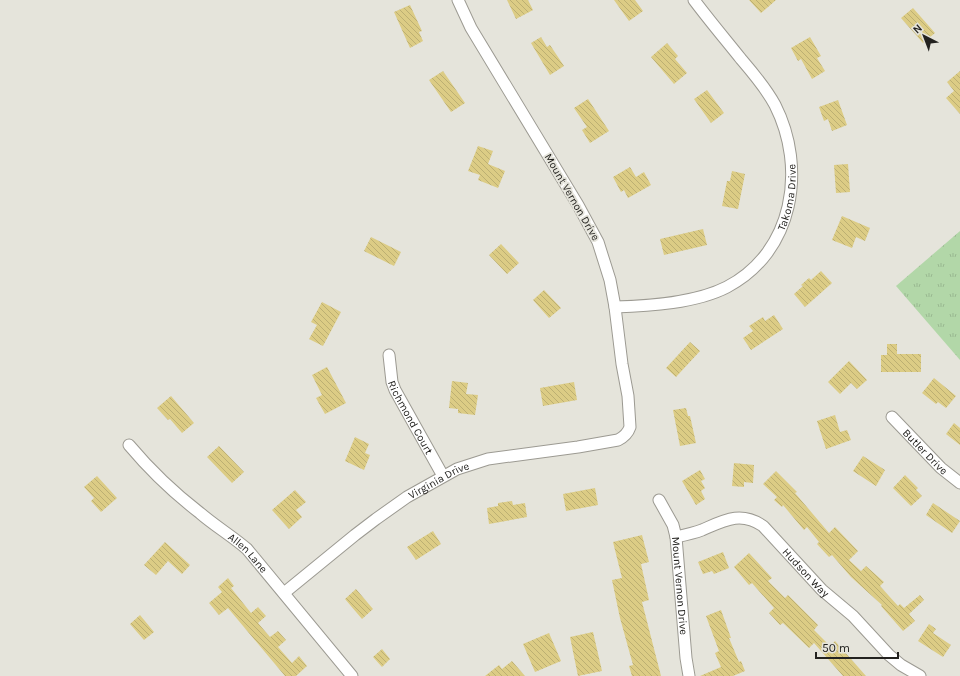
<svg xmlns="http://www.w3.org/2000/svg" width="960" height="676" viewBox="0 0 960 676" font-family="Karla,sans-serif">
<defs>
<pattern id="park-tufts" width="24" height="20" patternUnits="userSpaceOnUse"><rect width="24" height="20" fill="#b2d7a8"/><path d="M3 7l-1-3M5 7V3M7 7l1-3M15 17l-1-3M17 17v-4M19 17l1-3" fill="none" stroke="#99b890"/></pattern>
<pattern id="building-back-hatch" width="6" height="6" patternUnits="userSpaceOnUse"><rect width="6" height="6" fill="#dccc85"/><path d="M-1 5l2 2M0 0l6 6M5-1l2 2" fill="none" stroke="#bcaf72"/></pattern>
</defs>
<rect width="100%" height="100%" fill="#e5e4db"/>
<path fill="url(#park-tufts)" d="M960,231V360L896,286Z"/>
<path fill="url(#building-back-hatch)" d="M507,0H528L533,10L516,19Z
M614,0H635L643,11L629,21Z
M749,0H776L761,13Z
M410,5L422,31L419,32L423,41L410,48L394,12Z
M913,8L935,33L923,43L901,18Z
M541,37L547,47L550,45L564,66L550,75L531,43Z
M810,37L821,56L817,58L825,71L812,79L801,59L798,61L791,48Z
M667,43L678,56L675,59L687,73L674,84L651,57Z
M443,71L465,103L451,112L429,80Z
M960,71V114L946,98L954,91L947,82Z
M707,90L724,113L711,123L694,99Z
M588,99L609,131L590,143L582,130L587,127L574,108Z
M838,100L847,125L832,131L828,119L824,121L819,107Z
M478,146L493,151L488,164L505,171L498,188L478,180L480,175L468,171Z
M848,164L850,192L836,193L834,165Z
M630,167L636,177L644,172L651,185L628,198L624,190L621,192L613,177Z
M732,171L745,174L738,209L722,206L727,181H730Z
M842,216L870,228L865,241L856,237L852,248L832,240Z
M703,229L707,245L664,255L660,239Z
M371,237L401,252L394,266L364,251Z
M501,244L519,263L507,274L489,255Z
M821,271L832,283L805,307L794,294L803,286L801,285L809,278L811,280Z
M544,290L561,308L549,318L533,300Z
M322,302L341,312L323,346L309,339L317,325L311,322Z
M774,315L783,329L751,350L743,338L753,331L749,326L763,317L765,321Z
M690,342L700,351L676,377L666,368Z
M887,344H897V354H921V372H881V355H887Z
M849,361L867,380L857,389L851,383L840,394L828,382Z
M327,367L346,403L325,414L316,398L322,395L312,375Z
M934,378L956,396L946,408L938,402L936,404L922,393Z
M452,381L468,383L466,394L478,395L475,415L458,413V409L449,408Z
M574,382L577,400L543,406L540,388Z
M171,396L194,423L182,433L170,419L168,420L157,408Z
M686,408L688,416H690L696,443L680,446L673,410Z
M835,415L840,432L847,430L851,440L826,449L817,421Z
M954,423L960,428V445L946,434Z
M355,437L369,444L365,453L370,455L364,470L345,461Z
M219,446L244,472L232,483L207,457Z
M863,456L885,470L876,486L853,471Z
M734,463L754,465L753,483L744,482V487L732,486Z
M700,470L705,479L701,481L705,488L701,491L705,499L696,505L682,481Z
M776,471L797,492L795,493L829,533L835,527L858,551L849,560L861,571L866,566L884,582L880,586L898,606L900,604L904,608L920,595L924,600L909,614L915,621L903,631L881,606L882,605L851,577L832,555L829,557L817,544L819,542L807,527L804,530L783,505L782,507L774,500L777,497L763,484Z
M905,475L918,488L916,490L922,496L911,506L893,488Z
M97,476L117,498L101,512L91,501L94,498L84,487Z
M595,488L598,505L566,511L563,494Z
M295,490L306,502L296,510L302,517L289,529L272,510Z
M512,501L513,505L525,503L527,517L489,524L487,508L498,506V503Z
M933,503L960,521L952,533L926,515Z
M433,531L441,544L416,560L407,547Z
M642,535L649,562L641,564L649,600L642,602L661,676H632L629,666L633,665L620,618L612,580L622,578L613,542Z
M165,542L190,565L182,574L168,561L156,575L144,565Z
M723,552L729,568L714,574L712,571L703,574L698,562Z
M749,553L772,578L768,581L785,598L788,595L818,625L814,630L830,646L835,641L866,676H843L814,643L809,648L783,623L780,625L769,613L774,608L752,583L749,585L734,567Z
M228,578L234,586L231,588L251,613L258,607L266,616L258,623L270,637L278,631L286,640L278,647L292,663L299,656L307,666L296,676H285L228,608L219,615L209,603L222,592L218,587Z
M356,589L373,609L362,619L345,599Z
M721,610L731,638H729L739,662L741,661L745,671L733,676H700L721,667L715,653L719,651L706,616Z
M140,615L154,632L144,640L130,624Z
M929,624L936,629L933,633L951,645L943,657L918,641Z
M593,632L602,671L578,676L570,637Z
M549,633L561,661L535,672L523,644Z
M382,649L390,659L382,667L373,657Z
M512,661L525,676H485L499,665L502,669Z"/>
<g fill="none" stroke-linecap="round" stroke-linejoin="round">
<defs>
<g id="street">
<path id="s1" d="M615,307C650,306 696,303 727,287C794,252 807,168 775,105C766,88 753,73 741,59C725,39 709,20 694,0"/>
<path id="s2" d="M389,355L392,382L395,390L443,476"/>
<path id="s3" d="M892,417L941,468L960,483"/>
<path id="s4" d="M129,445C150,470 174,493 200,513C215,526 232,536 247,549L352,676"/>
<path id="s5" d="M659,500L673,525L676,537L686,658L689,676"/>
<path id="s6" d="M676,537C685,535 694,533 702,530C725,520 741,511 763,526L822,590L853,616L889,655L901,665L920,676"/>
<path id="s7" d="M284,593L355,535L376,519L407,497L457,469L488,459L578,447L618,440C624,437 628,433 630,427L628,396L622,364L615,307L610,280L598,242L578,205L471,28L458,0"/>
</g>
</defs>
<use href="#street" stroke="#9c9a92" stroke-width="13"/>
<use href="#street" stroke="#fff" stroke-width="11"/>
</g>
<g text-anchor="middle" dominant-baseline="central" stroke-width="3.5" stroke-linejoin="round" paint-order="stroke">
<g font-size="11" fill="#23221f" stroke="#e5e4db">
<text stroke="none"><textPath href="#s1" startOffset="228">Takoma Drive</textPath></text>
<text transform="translate(572 197) rotate(60)">Mount Vernon Drive</text>
<text stroke="none"><textPath href="#s2" startOffset="67">Richmond Court</textPath></text>
<text stroke="none"><textPath href="#s3" startOffset="48">Butler Drive</textPath></text>
<text stroke="none"><textPath href="#s7" startOffset="192">Virginia Drive</textPath></text>
<text stroke="none"><textPath href="#s4" startOffset="161">Allen Lane</textPath></text>
<text stroke="none"><textPath href="#s6" startOffset="155">Hudson Way</textPath></text>
<text stroke="none"><textPath href="#s5" startOffset="90">Mount Vernon Drive</textPath></text>
</g>
</g>
<g transform="translate(924 36) rotate(318)" stroke="#e5e4db" stroke-width="3" paint-order="stroke">
<path d="M0-3L7 15L0 10L-7 15Z" fill="#23221f"/>
<text y="-6" font-size="11" font-weight="bold" text-anchor="middle" fill="#23221f">N</text>
</g>
<path d="M816 652v6h82v-6" fill="none" stroke="#23221f" stroke-width="2"/>
<text x="822" y="652" font-size="12" fill="#23221f" stroke="#e5e4db" stroke-width="3" paint-order="stroke">50 m</text>
</svg>
